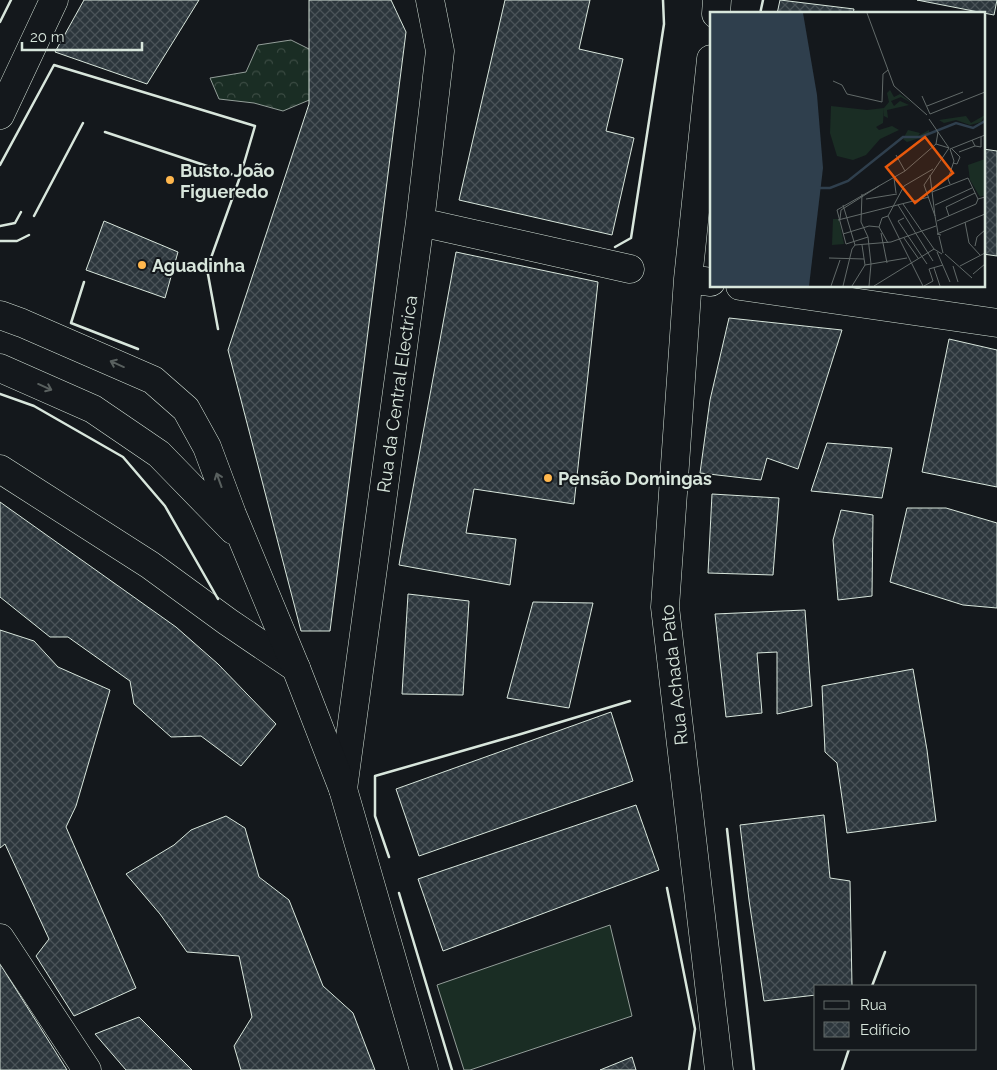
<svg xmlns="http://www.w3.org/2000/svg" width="997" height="1070" viewBox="0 0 997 1070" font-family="Raleway,sans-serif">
<defs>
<pattern id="forest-crowns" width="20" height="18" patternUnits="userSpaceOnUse" patternTransform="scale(1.25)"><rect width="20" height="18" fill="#1a2d24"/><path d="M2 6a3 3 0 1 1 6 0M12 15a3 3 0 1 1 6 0" fill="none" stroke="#3b4b43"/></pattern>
<pattern id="building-cross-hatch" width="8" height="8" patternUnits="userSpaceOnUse" patternTransform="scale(1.25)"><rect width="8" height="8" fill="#2c363c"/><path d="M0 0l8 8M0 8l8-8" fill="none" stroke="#4a5358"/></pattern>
</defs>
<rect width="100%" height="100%" fill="#14181c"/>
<path fill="url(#forest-crowns)" stroke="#939e99" d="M291,40L329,59L326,93L283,111L254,103L219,99L210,78L246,72L258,45Z"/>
<path fill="#1a2d24" stroke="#939e99" d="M610,925L632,1016L470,1070H464L437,985Z"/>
<path fill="url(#building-cross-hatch)" stroke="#d8e6dc" d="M84,0H199L147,84L55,52Z
M309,0H391L406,32L330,631H301L228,350L309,104Z
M505,0H590L579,49L623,59L606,131L634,138L612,235L459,200Z
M780,0L854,9L853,14H777Z
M917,0H997L994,15Z
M983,149L997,151V256L983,254Z
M104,221L178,252L165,298L86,270Z
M456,252L598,282L574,504L474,489L466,533L516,539L510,585L399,565Z
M729,318L842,330L798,469L767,458L761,480L700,473L710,400Z
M949,339L997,350V487L922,472Z
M827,443L892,448L882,498L811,491Z
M712,494L779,498L773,575L708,573Z
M0,502L176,627L218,664L276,724L241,766L201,736L171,737L134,704L130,681L68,637H50L0,597Z
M907,508H946L997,523V608L963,605L890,582Z
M841,510L873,515L872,596L838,600L833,540Z
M408,594L469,601L463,695L402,694Z
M533,602L593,603L569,708L507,698Z
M805,610L812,706L777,714V652L757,653L762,713L726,717L715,614Z
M0,630L34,641L58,667L110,690L76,806L66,827L136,988L74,1016L36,956L49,939L5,844L0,848Z
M913,669L927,750L936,821L847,833L837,763L825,752L822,686Z
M611,712L633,781L419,856L396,789Z
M636,805L659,870L443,951L418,879Z
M824,815L830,878L850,881L852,986H816V995L764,1001L749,900L740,825Z
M226,816L245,828L259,877L289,900L323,986L353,1013L375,1070H241L234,1046L252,1017L239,956L187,952L160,914L126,874L174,845L191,830Z
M0,964L67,1070H0Z
M139,1017L192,1070H126L95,1034Z
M632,1057L636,1070H600Z"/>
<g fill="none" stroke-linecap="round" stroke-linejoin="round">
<defs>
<path id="minor" d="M716,14L717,0
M711,59L688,279L665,607L719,1070
M0,115L54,0
M420,222L630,269
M688,279L711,282
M740,286L997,323
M0,469L150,565L228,622L296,668
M343,789L420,222L440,51L430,0
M0,938L87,1070"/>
<path id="major" d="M0,315L22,323L153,380L186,409L207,447L232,514L296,668L343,789L424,1070
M0,368L93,409L159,454L233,530"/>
</defs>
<use href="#minor" stroke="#d8e6dc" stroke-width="29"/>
<use href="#major" stroke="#d8e6dc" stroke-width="29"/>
<use href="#minor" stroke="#14181c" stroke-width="28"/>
<use href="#major" stroke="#14181c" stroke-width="28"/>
<path stroke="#d8e6dc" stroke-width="2.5" d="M760,14L763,0
M0,22L11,0
M105,132L240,177
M0,165L54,65L255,126L240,177L207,269L218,329
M34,216L83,123
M0,226L15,223L21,212
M0,241H17L29,235
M615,247L631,238L664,24L663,0
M84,282L71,323L138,349
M0,394L34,406L123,457L165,506L218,599
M727,829L754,1070
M389,857L375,816V776L521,734L630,701
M667,888L695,1029L689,1070
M399,893L452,1070
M872,986L885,952
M842,1070L849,1049"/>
</g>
<defs><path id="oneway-shaft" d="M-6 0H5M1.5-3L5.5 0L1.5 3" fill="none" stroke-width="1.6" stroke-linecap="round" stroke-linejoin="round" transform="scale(1.25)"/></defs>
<g stroke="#59605f">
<use href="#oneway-shaft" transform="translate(117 364) rotate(-156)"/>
<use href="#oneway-shaft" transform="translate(45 387) rotate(24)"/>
<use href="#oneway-shaft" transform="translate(219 480) rotate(-110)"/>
</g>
<g fill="#ffb74d" stroke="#14181c" stroke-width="2">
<circle cx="170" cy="180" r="5"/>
<circle cx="142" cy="265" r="5"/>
<circle cx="548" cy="478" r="5"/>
</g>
<g text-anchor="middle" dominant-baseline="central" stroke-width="4" stroke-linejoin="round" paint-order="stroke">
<g font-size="18" font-weight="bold" fill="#d8e6dc" stroke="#14181c" text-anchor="start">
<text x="180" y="170">Busto João<tspan x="180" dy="21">Figueredo</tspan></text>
<text x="152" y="265">Aguadinha</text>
<text x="558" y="478">Pensão Domingas</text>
</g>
<g font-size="18" fill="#d8e6dc" stroke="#14181c">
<text transform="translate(397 394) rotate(-82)">Rua da Central Electrica</text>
<text transform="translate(674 675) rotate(-96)">Rua Achada Pato</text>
</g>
</g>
<g transform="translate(710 12)">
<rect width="275" height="275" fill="#14181c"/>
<path d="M121,94L157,98L174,96L173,111L166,115L169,118L182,114L189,118L170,127L156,143L143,148L127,144L120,121ZM275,103L271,110L260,113L246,108L234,111L229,108L256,104L261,111Z" fill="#1a2d24"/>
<path d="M180,78L184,85L190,82L203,92L191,85L181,89L184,94L190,89L199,93L177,98L178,106L174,104V96L179,90L177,81ZM198,118L210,121L208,124L219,118V123L197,130L193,127Z" fill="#1a2d24"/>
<path d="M123,207H129L134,232L122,233Z" fill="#1a2d24"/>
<path d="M275,147V183L270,185L260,168L258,153Z" fill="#1a2d24"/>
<path d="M0,1H93L107,83L113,156L99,274H0Z" fill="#2f3f4d"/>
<path fill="none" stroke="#2f3f4d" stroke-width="2.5" d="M109,176H120L138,169L193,125H211L246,111L263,116L275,109"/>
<path fill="none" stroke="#626a69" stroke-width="1" d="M157,1L184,74L217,103M123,69L132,73L137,82L172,90L173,62L178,58M212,84L220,102M217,94L253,80M220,102L275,80M219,107L239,136M228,120L226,132L239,136M265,134L271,135V125M240,137L275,123M242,137L250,145L247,152L243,151M249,140L265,134L262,128M186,143L195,159M220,163L225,204M184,166L186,181M240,172L238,167L244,149L240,137M222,180L258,166L268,187M152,182L151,210L158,225L161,252L159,274M156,187L187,182M193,192L224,237L232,242M188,193L223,249M225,193L262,176M225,204L214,173L239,136M225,204L228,221M239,204L236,195L265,181M194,206L188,209L217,252M130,207L131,198L169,174M128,208L219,185M227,209L266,192L268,187L275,185M255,210L259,231L270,243M169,215L172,206L178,204M171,221L177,251M133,222L159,214L169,215L178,231M231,223L227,222L275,202M229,224L233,241M158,225L136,232L127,198L195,159L226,132M194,226L208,246M145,233L181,230L226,214M265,234L267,225L275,218M227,240L240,270M235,242L262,266M119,246L154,247M155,253L197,246M243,254L248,270M250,254L275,241M224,256L230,274M263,262L275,252M121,274L130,248M133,274L142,237L145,233L133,193M142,274L155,253L152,233M164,274L224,237M213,274L178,204L194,174L223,157M214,274L223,269L219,257L233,253"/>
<path fill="#e8590c" fill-opacity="0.15" stroke="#e8590c" stroke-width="2.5" d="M215,125L243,161L205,191L176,155Z"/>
<rect width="275" height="275" fill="none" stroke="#d8e6dc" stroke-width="2.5"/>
</g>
<rect x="814" y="985" width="162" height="65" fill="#14181c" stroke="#626a69"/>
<rect x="824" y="1001" width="25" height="8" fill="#14181c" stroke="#626a69"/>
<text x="860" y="1010" font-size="15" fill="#d8e6dc">Rua</text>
<rect x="824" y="1022" width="25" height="15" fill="url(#building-cross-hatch)" stroke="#626a69"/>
<text x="860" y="1035" font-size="15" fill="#d8e6dc">Edifício</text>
<path d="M22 42v8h120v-8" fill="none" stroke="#d8e6dc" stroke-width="2.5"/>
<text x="30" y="42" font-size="15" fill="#d8e6dc" stroke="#14181c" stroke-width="4" paint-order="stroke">20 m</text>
</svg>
